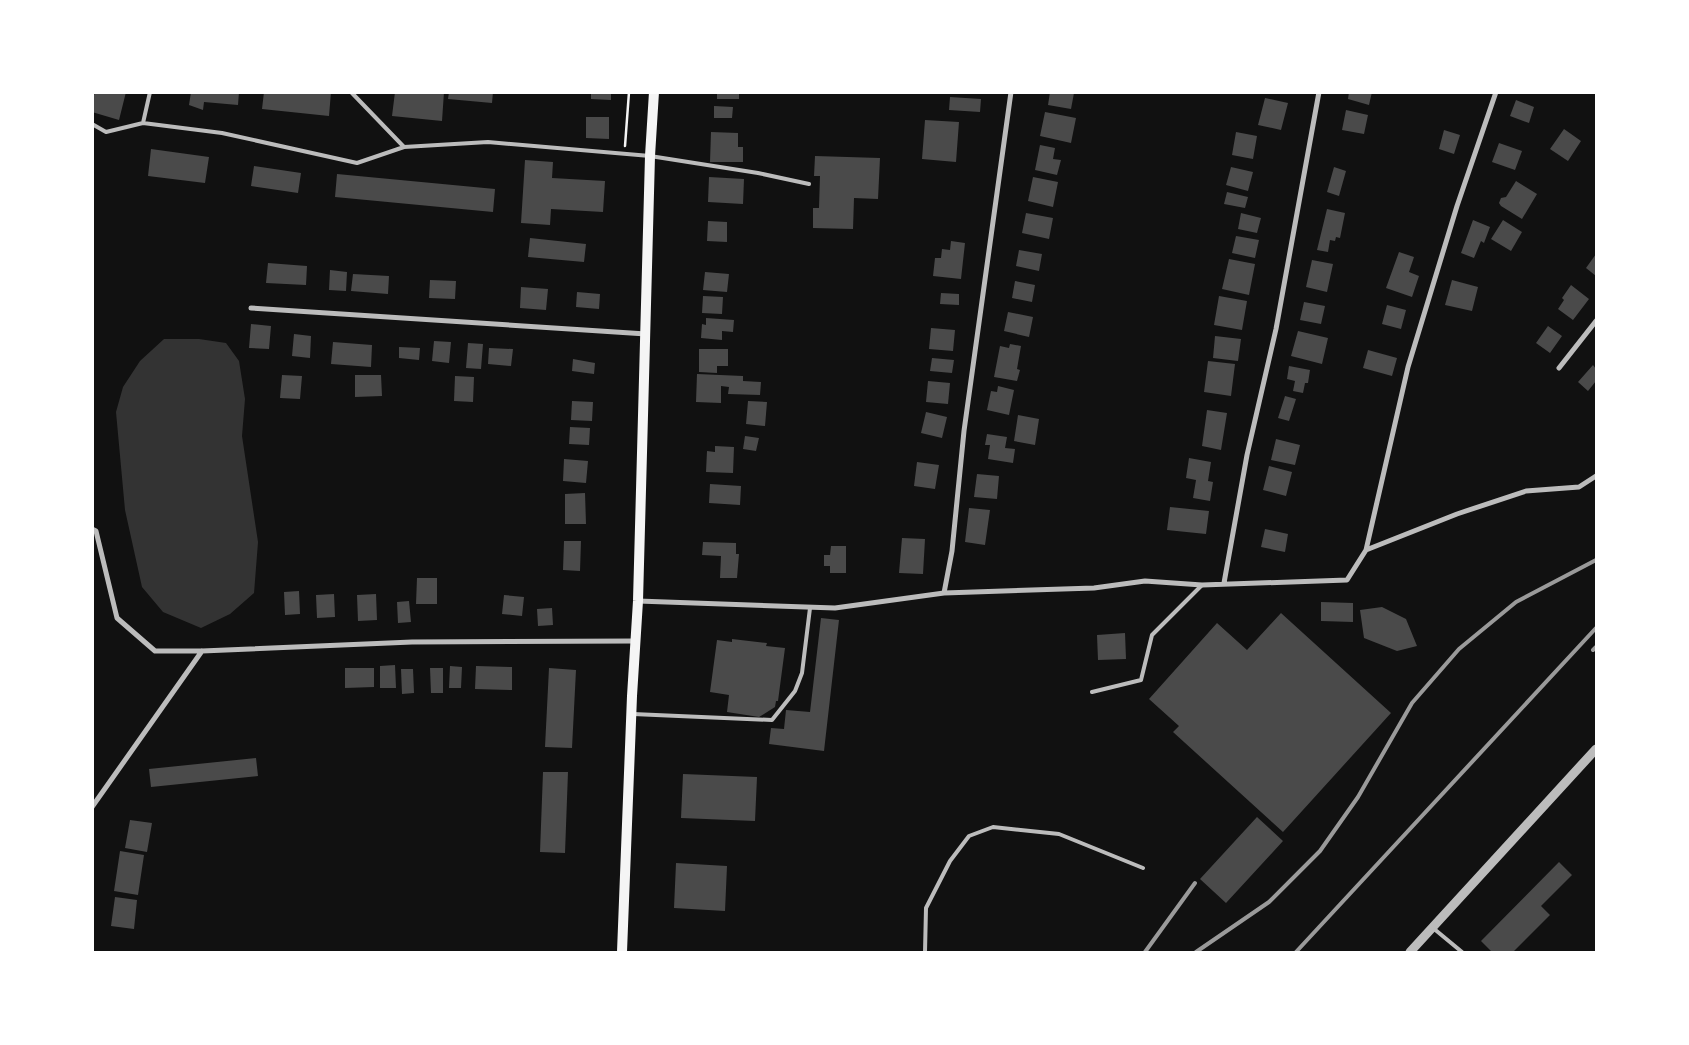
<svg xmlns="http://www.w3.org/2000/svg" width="1689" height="1045" viewBox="0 0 1689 1045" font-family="Raleway,sans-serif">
<rect width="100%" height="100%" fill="#111"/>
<path fill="#333" d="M164,339H199L226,343L239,361L245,399L242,436L258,542L254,593L230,614L201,628L163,612L142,587L125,510L116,412L123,387L140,361Z"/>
<path fill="#4a4a4a" d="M95,92H126L119,120L92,112V101Z
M191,92H239L238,105L204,102L203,110L189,105Z
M264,92H331L329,116L262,109Z
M395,92H444L442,121L392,116Z
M449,92H493L492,103L448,99Z
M591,92H611V100L591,99Z
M717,92H739V99H717Z
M1050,92L1074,93L1071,109L1048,105Z
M1349,92H1372L1369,105L1348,99Z
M950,97L981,99L980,112L949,110Z
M1265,98L1288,103L1281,130L1258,125Z
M1516,100L1534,107L1529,123L1510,116Z
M714,106L733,107L732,118H714Z
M1346,110L1368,115L1364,134L1342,130Z
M1045,112L1076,118L1071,143L1040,136Z
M586,117H609V139L586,138Z
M925,120L959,122L956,162L922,159Z
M1564,129L1581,141L1568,161L1550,149Z
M1444,130L1460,135L1454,154L1439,149Z
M711,132L738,133V147H743V162H710Z
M1236,132L1257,136L1253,159L1232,155Z
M1499,143L1522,151L1515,170L1492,162Z
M1040,145L1055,148L1053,159L1061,160L1057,175L1035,170Z
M151,149L209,157L205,183L148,176Z
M815,156L880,158L878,199L854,198L853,229L813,228V208H819L820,176H814Z
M525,160L553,162L552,178L605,181L603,212L551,209L550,225L521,223Z
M254,166L301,173L298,193L251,186Z
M1231,167L1253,172L1248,191L1226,185Z
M1334,167L1346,171L1339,196L1327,192Z
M337,174L495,189L493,212L335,197Z
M709,177L744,179L743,204L708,202Z
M1033,177L1058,182L1053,207L1028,201Z
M1516,181L1537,194L1522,219L1501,206L1499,203L1501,198L1506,197Z
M1227,192L1248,197L1245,208L1224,204Z
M1327,209L1345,213L1340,238L1336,237L1335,241L1330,240L1328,252L1317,250Z
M1026,213L1053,218L1049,239L1022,233Z
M1241,213L1261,218L1257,233L1238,229Z
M1473,220L1490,227L1484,243L1481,241L1474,258L1461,253Z
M1503,220L1522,232L1511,251L1491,239Z
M708,221L727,222V242L707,241Z
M1236,236L1259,240L1255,258L1232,253Z
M530,238L586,244L584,262L528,257Z
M951,241L965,243L961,279L933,276L935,258H941L942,249L950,250Z
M1019,250L1042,254L1039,271L1016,266Z
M1399,252L1414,257L1409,272L1419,276L1412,297L1386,288Z
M1596,254V276L1586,268Z
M1229,259L1255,264L1249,295L1222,289Z
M1312,260L1333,264L1327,292L1306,287Z
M268,263L307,266L306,285L266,283Z
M330,270L347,272L346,291L329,290Z
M705,272L729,274L727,292L703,290Z
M353,274L389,276L388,294L351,291Z
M430,280L456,281L455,299L429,298Z
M1452,280L1478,287L1472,311L1445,305Z
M1015,281L1035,285L1032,302L1012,298Z
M1571,285L1589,299L1573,320L1558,309L1564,300L1562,298Z
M521,287L548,289L546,310L520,308Z
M577,292L600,294L599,309L576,307Z
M941,293L959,294V305L940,304Z
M703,296L723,297L722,314L702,313Z
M1219,296L1247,301L1242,330L1214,325Z
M1304,302L1325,306L1321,324L1300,320Z
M1387,305L1406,310L1401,329L1382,324Z
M1008,312L1033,317L1029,337L1004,331Z
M706,318L734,320L733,332L722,331V340L701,338L702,324L706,325Z
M251,324L271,326L269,349L249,348Z
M1548,326L1562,336L1550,353L1536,343Z
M931,328L955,330L953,351L929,349Z
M1298,331L1328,338L1322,364L1291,356Z
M294,334L311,336L310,358L292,356Z
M1215,336L1241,339L1238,361L1213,358Z
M434,341L451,342L449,363L432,361Z
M333,342L372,345L371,367L331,364Z
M468,343L483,344L481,369L466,368Z
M1010,344L1021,346L1017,369L1020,370L1017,381L994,377L1000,346L1009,348Z
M399,347L420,348L419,360L399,358Z
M489,348L513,349L511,366L488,364Z
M699,349H728V366H717V373L699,372Z
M1368,350L1397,358L1392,376L1363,368Z
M932,358L954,360L952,373L930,371Z
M573,359L595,363L594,374L572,371Z
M1208,361L1235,364L1231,396L1204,392Z
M1593,365L1596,369V381L1588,391L1578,382Z
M1289,366L1310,370L1308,383H1305L1303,393L1293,391L1295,381L1287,379Z
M697,374L743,376V381L761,382L760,395L728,394L729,387L721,386V403L696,402Z
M282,375L302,376L300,399L280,398Z
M355,375H381L382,396L355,397Z
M455,376L474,377L473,402L454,401Z
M928,381L950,383L948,404L926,402Z
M998,386L1014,390L1009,415L987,410L991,391L997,392Z
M1285,396L1296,399L1289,421L1278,418Z
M572,401L593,402L592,421L571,420Z
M748,401L767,402L765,426L746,424Z
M1207,410L1227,413L1221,450L1202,446Z
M926,412L947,417L942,438L921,433Z
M1018,415L1039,419L1035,445L1014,441Z
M570,427L590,428L589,445L569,444Z
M987,434L1007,437L1005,448L1015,449L1013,463L988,459L990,445H985Z
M745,436L759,438L756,451L743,449Z
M1276,439L1300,445L1295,465L1271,460Z
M715,446L734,447L733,473L706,472L707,451L715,452Z
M1189,458L1211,462L1208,481L1213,482L1210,501L1193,498L1196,480L1186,478Z
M564,459L588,461L586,483L563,481Z
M917,462L939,465L935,489L914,486Z
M1269,466L1292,472L1286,496L1263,490Z
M977,474L999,476L997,499L974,497Z
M710,484L741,486L740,505L709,503Z
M585,493L586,524H565V494Z
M1170,507L1209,511L1206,534L1167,530Z
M969,508L990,510L985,545L965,542Z
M1265,529L1288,534L1285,552L1261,547Z
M902,538L925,539L923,574L899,573Z
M564,541H581L580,571L563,570Z
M703,542L736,543V554H739L737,578H720L721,556L702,555Z
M831,546H846V573H830V566H824V555H830Z
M417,578H437V604H416Z
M299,591L300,614L285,615L284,592Z
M334,594L335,617L317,618L316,595Z
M376,594L377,620L358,621L357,595Z
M504,595L524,597L522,616L502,614Z
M409,601L411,622L398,623L397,602Z
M1321,602L1353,603V622L1321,621Z
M1382,607L1406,619L1417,646L1397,651L1364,638L1360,610Z
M552,608L553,625L538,626L537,609Z
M1281,613L1391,713L1283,832L1173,732L1179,726L1149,699L1217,623L1247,650Z
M821,618L839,620L824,751L769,744L771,728L784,729L786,710L810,712Z
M1125,633L1126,659L1098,660L1097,635Z
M732,639L767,643L766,646L785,648L778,701H776L775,707L759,717L727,712L729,695L710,692L717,640L732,642Z
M395,665L396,688H380V666Z
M450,666L462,667L461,688H449Z
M476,666L512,667V690L475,689Z
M345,668H374V687L345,688Z
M430,668H443V693H431Z
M549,668L576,670L572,748L545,747Z
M401,669H413L414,693L402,694Z
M256,758L258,776L151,787L149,769Z
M543,772H568L565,853L540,852Z
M683,774L757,777L755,821L681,818Z
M1257,817L1283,841L1226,903L1200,879Z
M130,820L152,823L147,852L125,848Z
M120,851L144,855L138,895L114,891Z
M1559,862L1572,875L1541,906L1550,915L1513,952H1492L1481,941Z
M676,863L727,866L725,911L674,908Z
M115,897L137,900L134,929L111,926Z"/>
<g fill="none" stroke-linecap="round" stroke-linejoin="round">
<path stroke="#f5f5f5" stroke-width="2.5" d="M625,146L629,92"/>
<path stroke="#bcbcbc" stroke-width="4" d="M351,92L404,147
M143,123L150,92
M92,124L106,132L143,123L222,133L357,163L404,147L488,142L650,156L758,173L809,184
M1092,692L1141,680L1152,635L1202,585
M633,714L772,720L795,691L802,673L810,608
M1433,928L1462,952
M925,952L926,908L950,861L969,836L993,827L1059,834L1143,868"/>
<path stroke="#bcbcbc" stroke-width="5" d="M251,308L646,334
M1559,368L1596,321
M92,529L96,531L117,618L155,651H202L412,642L635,641
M1366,550L1457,514L1526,491L1579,487L1596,476
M1224,583L1247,455L1276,329L1319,92
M944,593L952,551L964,431L1011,92
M638,601L835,608L944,593L1094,588L1145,581L1202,585L1347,580L1366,550L1408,367L1457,206L1496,92
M92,807L202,651"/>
<path stroke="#bcbcbc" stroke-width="9" d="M1410,952L1596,749"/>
<path stroke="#f5f5f5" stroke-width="10" d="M622,952L632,696L638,601L650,156L654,92"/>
<path stroke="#9a9a9a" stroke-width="4" d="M1593,650L1596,647
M1145,952L1195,883
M1196,952L1269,902L1320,851L1358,797L1412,703L1459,649L1516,602L1596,560
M1296,952L1596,628"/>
</g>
<rect width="1689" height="1045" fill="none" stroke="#ffffff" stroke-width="188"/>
</svg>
